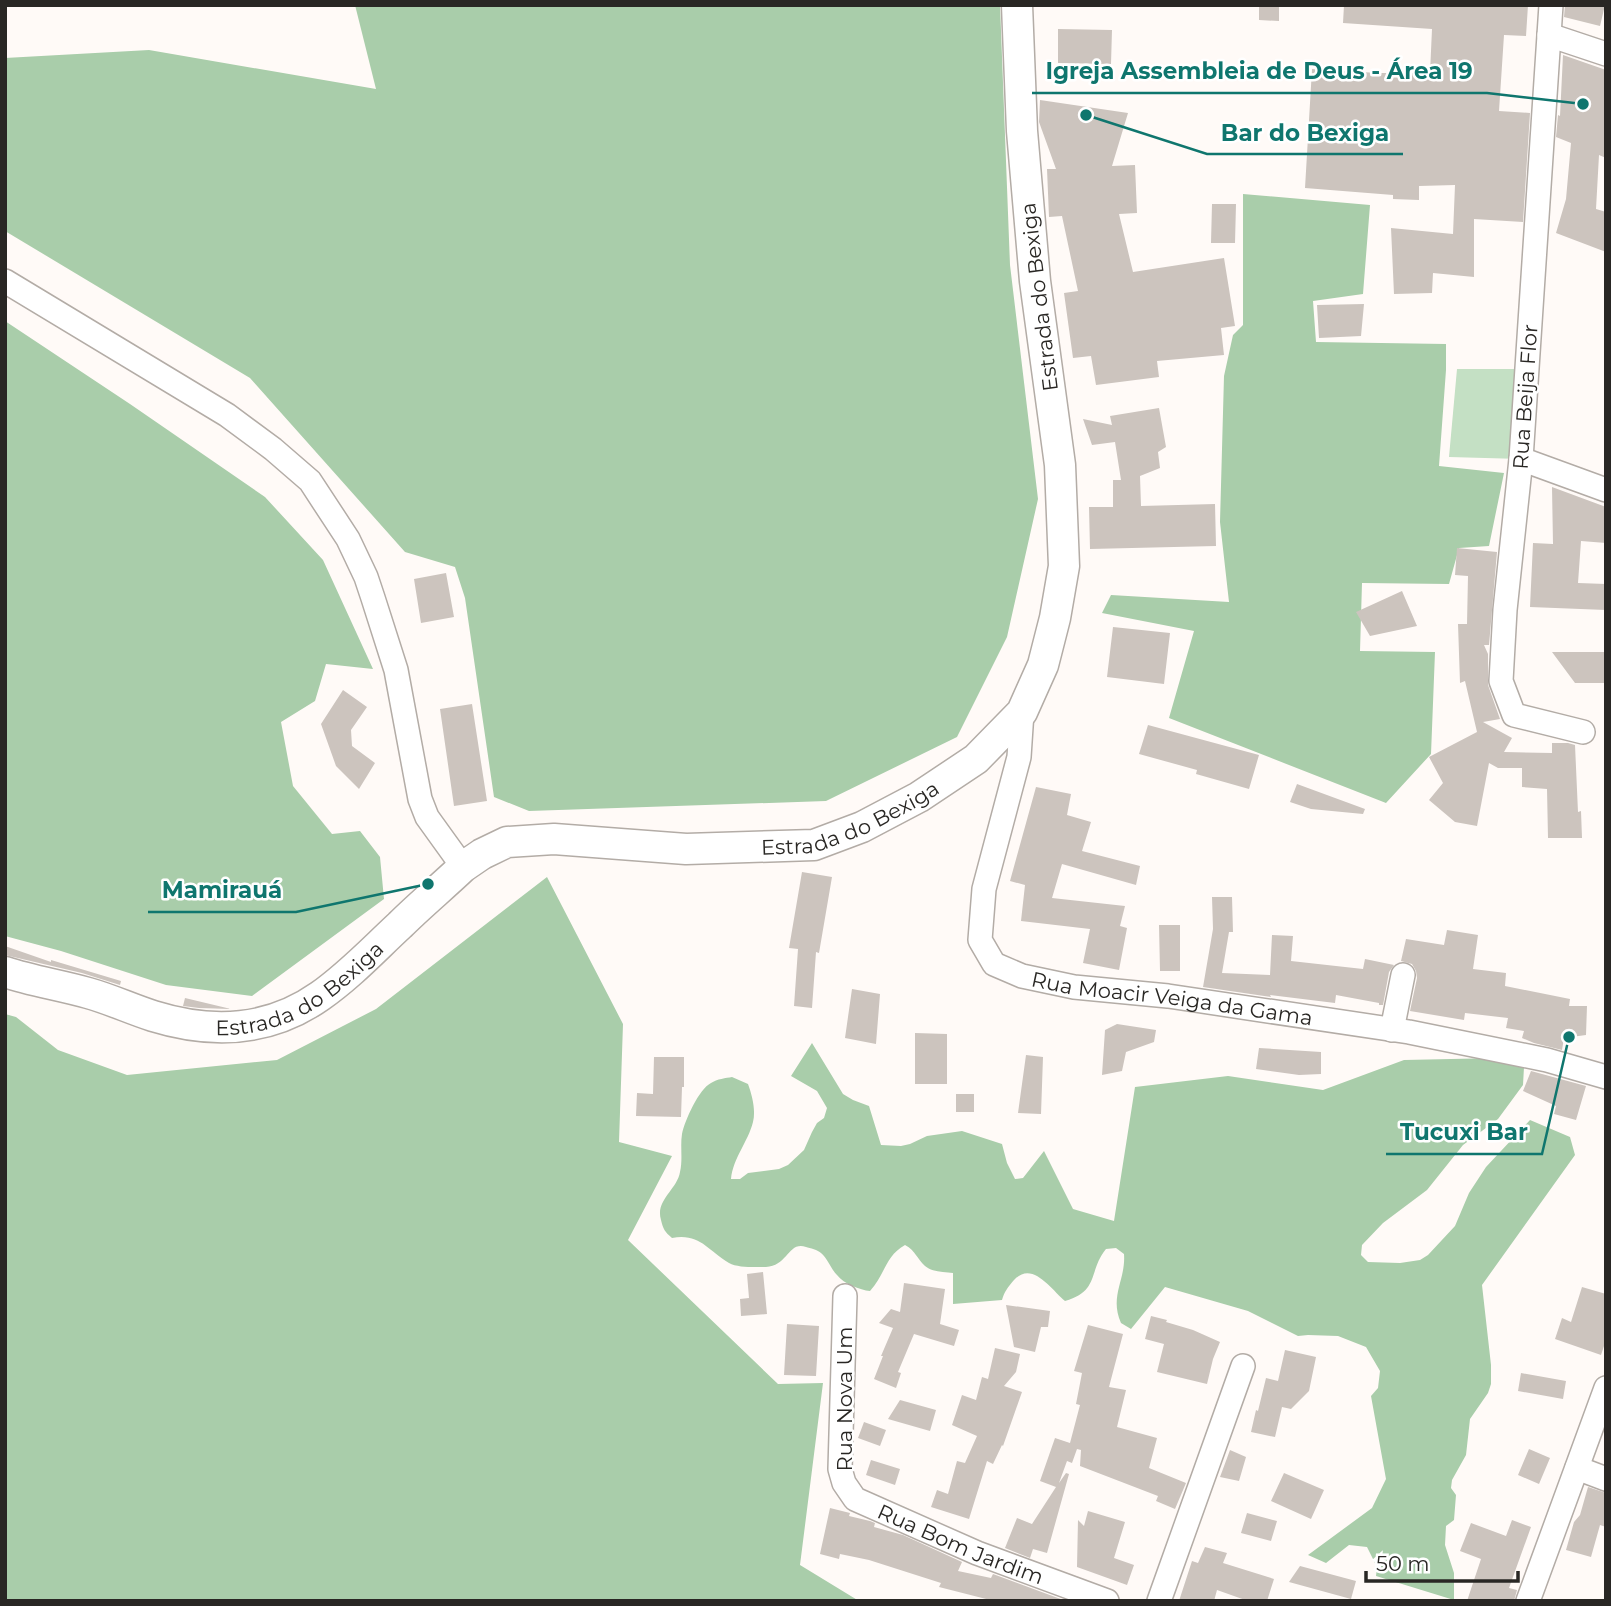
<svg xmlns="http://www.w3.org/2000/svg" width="1611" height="1606" viewBox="0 0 1611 1606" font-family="Montserrat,sans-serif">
<rect width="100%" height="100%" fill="#fffaf7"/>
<path fill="#c4e0c4" d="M1457,369H1515L1521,459L1449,457Z"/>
<path fill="#a9cdaa" d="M355,5H1000L1010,265L1038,499L1007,637L957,737L826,801L529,811L494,797L465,598L455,567L405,552L250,378L5,231V58L149,50L376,89Z
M1243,194L1370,205L1363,294L1313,301L1316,342L1446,344V370L1439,466L1504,473L1489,546L1459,548L1449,584L1362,583L1360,651L1435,652L1431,754L1386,803L1169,718L1194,631L1102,613L1111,595L1229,602L1220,522L1224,376L1233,335L1243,325Z
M5,321L130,404L265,497L323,560L373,669L326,664L315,701L281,722L293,786L332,834L360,831L380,857L384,899L252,996L166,985L61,951L5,936Z
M547,877L623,1024L619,1142L672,1156L628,1240L778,1384L823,1383L800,1565L859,1601H5V1014L16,1017L58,1050L127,1075L277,1060L376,1009Z
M812,1043L843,1094L853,1100L869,1106L881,1145L901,1146L910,1144L927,1136L962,1131L1002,1144L1007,1163L1015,1179L1023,1178L1044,1151L1073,1209L1114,1221L1135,1087L1228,1076L1323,1090L1404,1060L1498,1058L1524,1067L1523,1085L1498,1119L1463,1145L1427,1190L1383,1223L1362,1245L1361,1255L1368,1262L1400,1263L1420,1260L1428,1255L1455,1226L1469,1193L1486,1167L1530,1120L1570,1137L1575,1155L1482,1285L1491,1365V1384L1488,1393L1470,1419L1466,1455L1452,1480L1451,1488L1456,1495L1454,1520L1446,1526L1445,1545L1454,1573V1600L1376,1576L1377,1567L1367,1547L1349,1545L1326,1563L1308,1555L1372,1508L1386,1479L1371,1396L1378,1388L1380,1371L1366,1347L1338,1336L1308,1335L1298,1336L1248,1311L1165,1287L1131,1329L1121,1323C1109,1296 1126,1280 1124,1254L1116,1248L1106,1249C1088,1271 1100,1291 1065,1301C1051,1289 1032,1260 1014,1280C1008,1287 1004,1292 1002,1300L953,1304V1273C944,1272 932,1272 925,1266C917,1259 916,1251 905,1245C885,1256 885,1275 870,1291C860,1290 844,1284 837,1275C831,1269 828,1259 821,1253C818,1250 810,1248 806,1247C788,1241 788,1266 766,1267C755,1267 738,1268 729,1263C707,1250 700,1233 672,1238C665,1232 663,1229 661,1220C655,1200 677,1190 680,1172C683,1159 680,1146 682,1134C685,1120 699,1089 711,1083C717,1079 726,1078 732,1077L748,1084C752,1095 756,1110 753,1122C748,1142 733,1158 731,1179H740L748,1173L779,1169L788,1165L804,1150L812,1132L817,1123L824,1118L827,1108L817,1091L791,1076Z"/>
<path fill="#ccc4be" d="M1259,5H1279V21L1259,20Z
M1344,5H1528L1526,36L1504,35L1499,111L1530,113L1523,222L1474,219V277L1433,273L1432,293L1394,294L1391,228L1453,234L1455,185L1419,186V200L1393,199V195L1305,188L1312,69L1378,73H1430L1432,29L1343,23Z
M1565,5H1605L1600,26L1564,17Z
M1058,29L1112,30L1111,64L1058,63Z
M1563,55L1606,70V158L1599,155L1596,209L1606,212V252L1556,233L1566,199L1571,143L1556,137L1558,115L1560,116Z
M1040,100L1128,113L1112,166L1135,165L1137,213L1119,214L1133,272L1224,258L1235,326L1221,328L1224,355L1157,361L1159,377L1096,385L1091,356L1073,358L1064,293L1078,291L1062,216L1049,217L1047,169H1056L1039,122Z
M1212,204H1236L1235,243H1211Z
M1364,304L1361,336L1319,338L1317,305Z
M1159,408L1166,447L1158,452L1160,468L1140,476L1141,506L1215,504L1216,546L1090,549L1089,507H1113V480H1121L1115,442L1092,445L1083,419L1112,425L1110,416Z
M1552,487L1606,507V543L1581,541L1578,583L1606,584V610L1530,607L1533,543L1553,544Z
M1457,548L1497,552L1489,645H1484L1488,654V685L1500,719L1483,722L1512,738L1504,752L1552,753V743H1568L1575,745L1578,812L1581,811L1582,838H1548L1547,789L1522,787V768H1498L1489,763L1477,826L1455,822L1429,800L1443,783L1429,757L1477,732L1465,681L1460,683L1458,624H1467L1468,576L1455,575Z
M446,573L454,617L421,623L414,579Z
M1402,591L1417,626L1370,636L1356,612Z
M1113,627L1170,633L1164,684L1107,677Z
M1552,652H1606V683H1575Z
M343,690L367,707L351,730L352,746L375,763L359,789L336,766L321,724Z
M472,704L487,801L454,806L440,709Z
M1148,725L1259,755L1249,789L1196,774L1197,770L1139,754Z
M1297,784L1365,809L1363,814L1311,809L1290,802Z
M1036,787L1071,794L1067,815L1091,822L1082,851L1140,866L1136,885L1062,864L1052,898L1125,906L1120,926L1127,928L1119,970L1083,963L1090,929L1021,921L1025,885L1010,881Z
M802,872L832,877L819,953L816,952L812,1008L794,1006L798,949L789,948Z
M1212,897H1232L1233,932H1229L1222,973L1270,975L1272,935L1293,936L1291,961L1363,969L1365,959L1394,965L1389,972L1383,1005H1379V1003L1336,995L1335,1003L1270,995L1271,997L1203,987L1213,929Z
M1159,925H1180V971H1160Z
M1447,930L1478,935L1473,969L1506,973L1505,986L1570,999L1569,1006H1587L1586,1035L1564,1038L1562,1050L1534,1043L1522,1038L1524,1031L1506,1028L1508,1018L1465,1013L1464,1020L1410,1011L1417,978L1416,971L1412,964L1401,961L1406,939L1444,945Z
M5,946L51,962V960L121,981L120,985L82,973L5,955Z
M852,989L880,994L876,1044L845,1038Z
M185,998L231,1009L199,1008L183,1006Z
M1117,1024L1156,1030L1154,1042L1126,1052L1122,1071L1102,1075L1105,1030Z
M915,1033L947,1034V1084H915Z
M1259,1048L1321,1052V1074L1299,1075L1256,1069Z
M1026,1055L1043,1057L1041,1114L1018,1113Z
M654,1057H684V1087H682L681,1117L636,1116L637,1093L653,1094Z
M1531,1071L1586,1086L1576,1120L1554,1114L1556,1106L1523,1091Z
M956,1094H974V1112H956Z
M763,1272L767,1314L741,1316L740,1299L749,1298L747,1274Z
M904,1283L945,1289L940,1324L959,1330L954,1346L914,1334L898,1372L901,1373L896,1388L874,1379L883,1356H881L893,1328L879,1323L891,1309L900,1312Z
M1582,1287L1606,1294V1340L1601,1355L1555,1339L1562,1318L1571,1322Z
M1006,1305L1050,1311L1048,1327H1041L1035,1352L1014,1347Z
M1151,1316L1167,1320L1166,1322L1193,1330L1220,1342L1213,1359L1207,1384L1157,1372L1164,1344L1145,1339Z
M787,1324L819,1326L816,1376L784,1375Z
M1088,1325L1123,1334L1109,1387L1126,1390L1117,1427L1157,1438L1149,1468L1186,1483L1175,1509L1156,1501L1158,1496L1080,1466L1081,1450L1077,1449L1072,1463L1067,1461L1059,1483L1066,1473L1069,1474L1047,1553L1033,1549L1030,1558L1005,1548L1017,1518L1032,1524L1056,1487L1040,1481L1055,1438L1070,1443L1080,1405L1076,1404L1082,1373L1074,1371Z
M995,1348L1020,1354L1016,1372L1004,1386L1022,1392L1003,1446L1002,1445L993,1464L987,1461L969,1519L931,1507L937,1490L948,1494L957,1461L965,1463L977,1436L952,1425L962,1395L976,1400L982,1377L988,1379Z
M1285,1350L1316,1357L1309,1391L1291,1409L1282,1407L1275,1437L1251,1432L1256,1410L1258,1411L1266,1378L1278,1381Z
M1521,1373L1566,1381L1563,1399L1518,1391Z
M900,1400L936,1410L930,1431L888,1419Z
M864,1422L886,1430L880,1446L858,1438Z
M1529,1449L1550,1458L1539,1484L1518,1475Z
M1230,1450L1246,1457L1239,1481L1220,1477Z
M871,1460L900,1469L895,1485L866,1475Z
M1284,1473L1324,1490L1311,1519L1271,1501Z
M1588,1487L1606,1493V1527L1600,1525L1591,1557L1566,1550L1574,1522L1580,1515Z
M830,1508L850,1513L849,1516L870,1521L875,1523L874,1527L903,1535L962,1562L958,1571L991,1578L993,1574L1066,1601H994L939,1587L941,1583L869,1560L840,1554L839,1559L820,1554Z
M1088,1511L1125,1522L1114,1558L1134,1565L1127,1585L1077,1567L1078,1520L1084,1526Z
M1247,1513L1277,1521L1271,1541L1241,1533Z
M1512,1520L1531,1527L1509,1588L1517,1590L1514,1601H1467L1481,1559L1460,1551L1471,1523L1506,1536Z
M1205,1547L1227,1553L1223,1563L1274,1579L1267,1601H1248L1217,1590L1214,1601H1179L1192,1561L1198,1563Z
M1300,1566L1356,1581L1351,1599L1289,1582Z"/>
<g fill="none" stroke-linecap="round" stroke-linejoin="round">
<defs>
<g id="minor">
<path d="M1551,5L1521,459L1505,610L1501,681L1514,715L1583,732"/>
<path d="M1549,35L1606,54"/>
<path d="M5,281L227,415L273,449L310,481L348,539L366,577L373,598L396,670L420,799L427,817L463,867"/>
<path d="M1521,459L1606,490"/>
<path id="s1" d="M1022,712L1019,757L984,889L980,940L994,964L1022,976L1074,987L1168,996L1409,1032L1547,1060L1606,1077"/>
<path d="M1392,1030L1403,975"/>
<path id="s2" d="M845,1296L840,1469L844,1483L855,1499L977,1553L1107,1601"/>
<path d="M1577,1468L1606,1479"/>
<path d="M1159,1601L1243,1366"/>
<path d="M1528,1601L1606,1388"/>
</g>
<g id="tertiary">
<path id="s3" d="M5,972C32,981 60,985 88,993C110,999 131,1009 153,1016C211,1034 269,1032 320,996C350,975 374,949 400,925C420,905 442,887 463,867L482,854L507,842L554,839L686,849L814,845L862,827L919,797L976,759L1022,712L1043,665L1055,618L1064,566L1060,465L1035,281L1022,131L1017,5"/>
</g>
</defs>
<use href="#minor" stroke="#b3aca6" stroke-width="26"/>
<use href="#tertiary" stroke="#b3aca6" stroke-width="33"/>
<use href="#minor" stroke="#fff" stroke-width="23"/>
<use href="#tertiary" stroke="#fff" stroke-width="30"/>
</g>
<g text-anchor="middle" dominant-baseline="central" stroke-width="5" stroke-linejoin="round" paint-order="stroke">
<g font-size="21" fill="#292724" stroke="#fff">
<text transform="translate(1039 297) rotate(-97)">Estrada do Bexiga</text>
<text transform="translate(1525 397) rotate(-86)">Rua Beija Flor</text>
<text stroke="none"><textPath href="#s3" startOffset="922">Estrada do Bexiga</textPath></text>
<text stroke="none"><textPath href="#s3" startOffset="313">Estrada do Bexiga</textPath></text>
<text stroke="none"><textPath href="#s1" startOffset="443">Rua Moacir Veiga da Gama</textPath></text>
<text transform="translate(844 1399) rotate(-90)">Rua Nova Um</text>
<text stroke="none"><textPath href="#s2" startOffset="322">Rua Bom Jardim</textPath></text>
</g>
</g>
<path fill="none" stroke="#0f766e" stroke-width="2.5" d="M1583 104L1487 93H1032M1086 115L1207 154H1403M428 884L296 912H148M1569 1037L1542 1154H1386"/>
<g fill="#0f766e" stroke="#fff" stroke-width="2.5">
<circle cx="1583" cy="104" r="7"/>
<circle cx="1086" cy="115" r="7"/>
<circle cx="428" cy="884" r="7"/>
<circle cx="1569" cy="1037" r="7"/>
</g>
<g font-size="23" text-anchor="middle" font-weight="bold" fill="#0f766e" stroke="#fff" stroke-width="5" stroke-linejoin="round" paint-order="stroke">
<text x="1259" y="79">Igreja Assembleia de Deus - Área 19</text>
<text x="1305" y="141">Bar do Bexiga</text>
<text x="222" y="898">Mamirauá</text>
<text x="1464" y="1140">Tucuxi Bar</text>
</g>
<rect width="1611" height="1606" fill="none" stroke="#292724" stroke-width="14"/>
<path d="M1366 1571v10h152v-10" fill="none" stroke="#292724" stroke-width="3.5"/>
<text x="1376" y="1571" font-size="21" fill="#292724" stroke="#ffffff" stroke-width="5" paint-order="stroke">50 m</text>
</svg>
